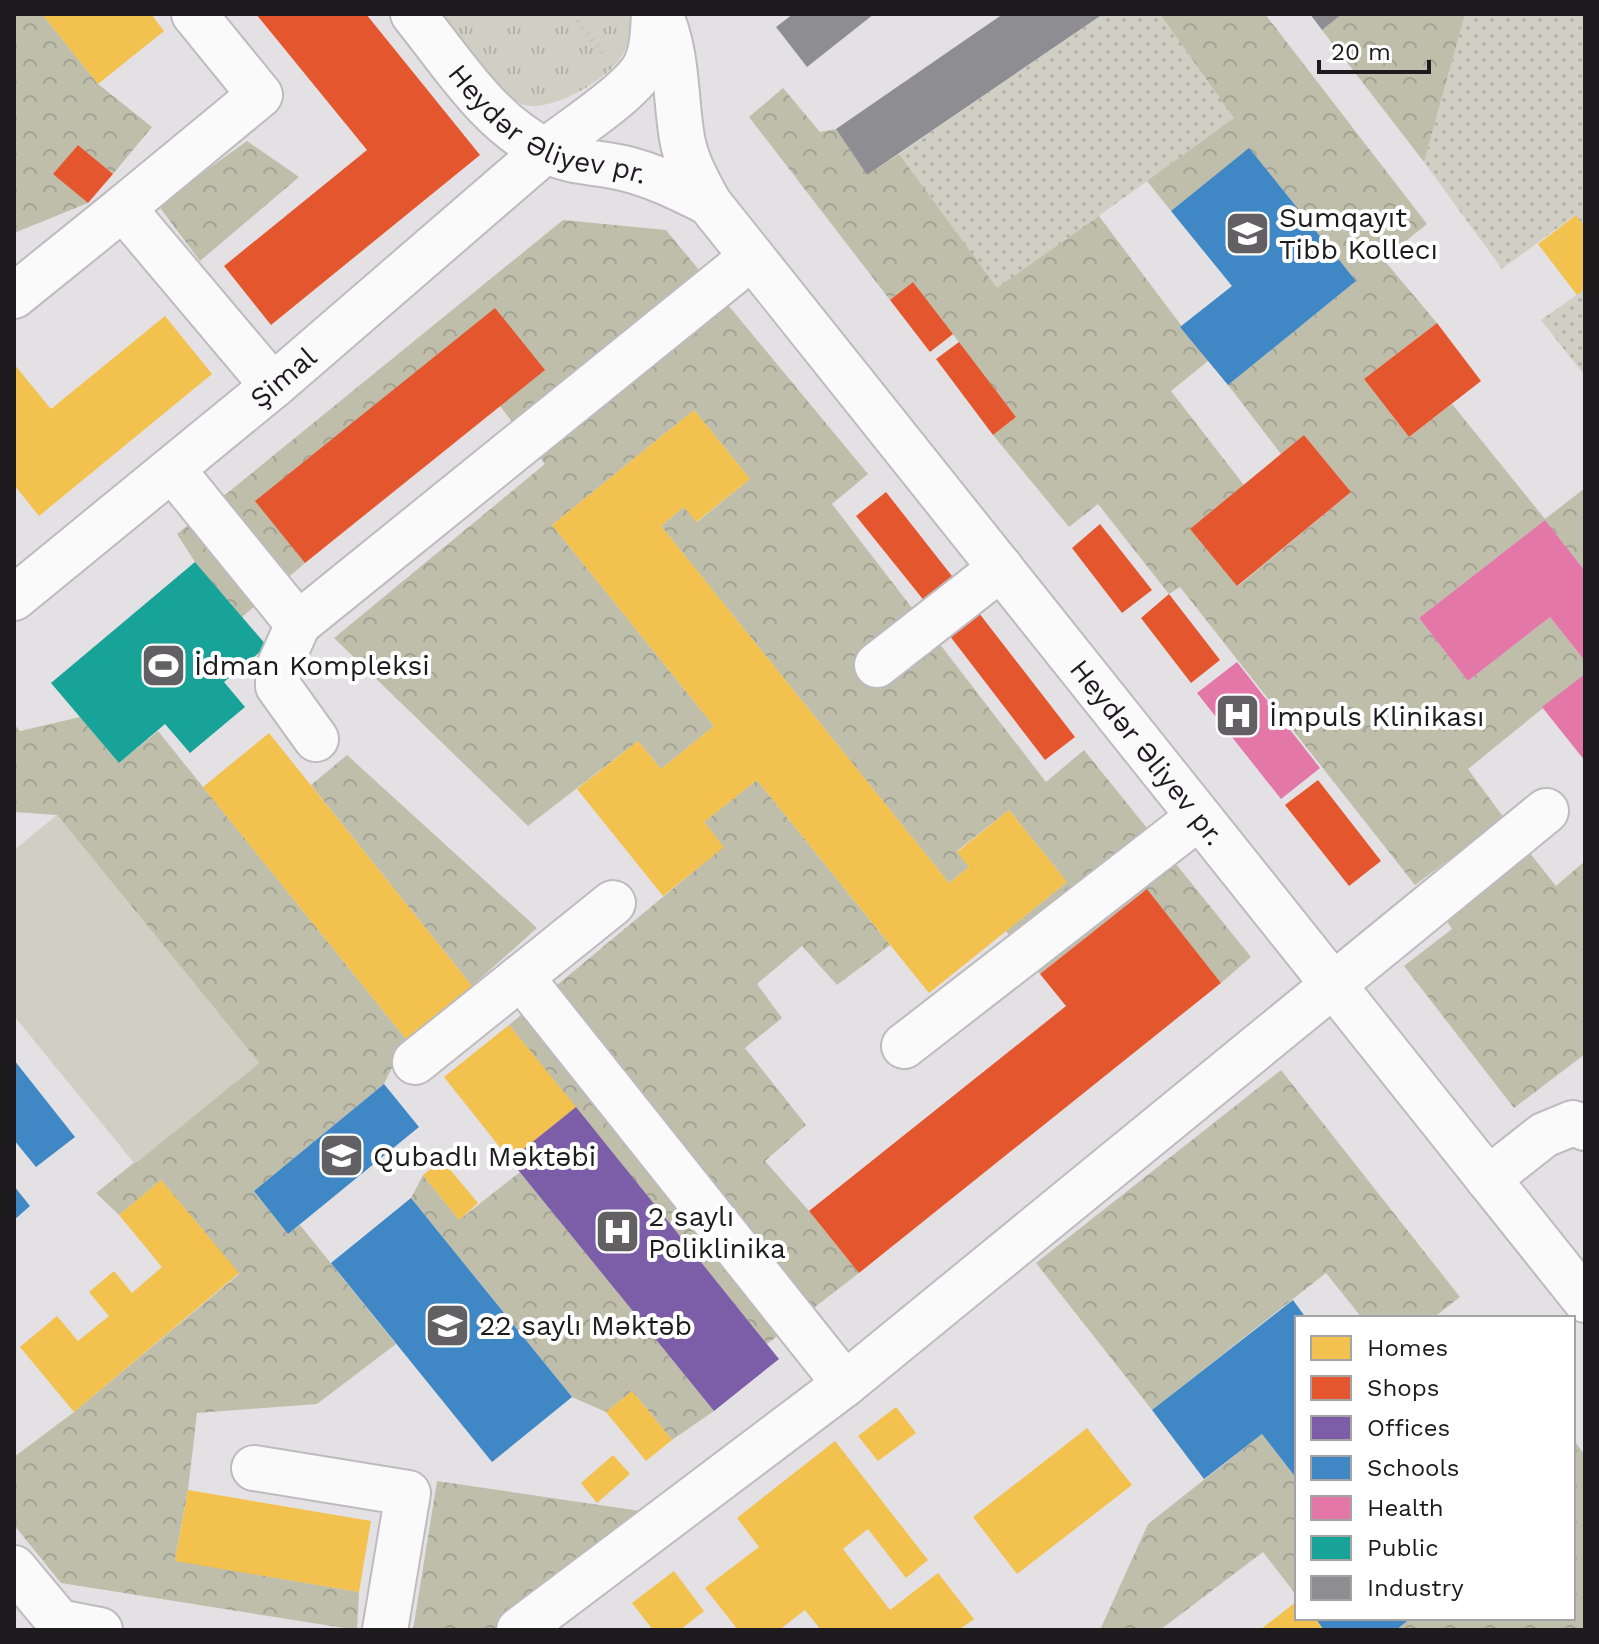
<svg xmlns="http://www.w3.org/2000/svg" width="1599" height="1644" viewBox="0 0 1599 1644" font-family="'Work Sans',sans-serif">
<defs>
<pattern id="grass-dots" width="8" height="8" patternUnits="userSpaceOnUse" patternTransform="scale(2)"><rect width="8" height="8" fill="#cfcfc3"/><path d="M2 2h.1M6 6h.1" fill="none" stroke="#b1b1a7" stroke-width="1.8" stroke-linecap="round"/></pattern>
<pattern id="forest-crowns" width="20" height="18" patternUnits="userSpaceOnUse" patternTransform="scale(2)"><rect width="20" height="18" fill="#bebeab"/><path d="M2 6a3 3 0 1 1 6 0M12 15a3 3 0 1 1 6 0" fill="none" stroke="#a3a393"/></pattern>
<pattern id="park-tufts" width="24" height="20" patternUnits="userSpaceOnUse" patternTransform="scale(2)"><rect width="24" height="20" fill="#cfcfc3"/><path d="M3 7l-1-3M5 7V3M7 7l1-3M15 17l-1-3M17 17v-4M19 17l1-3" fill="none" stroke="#b1b1a7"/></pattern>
</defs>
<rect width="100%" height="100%" fill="#e4e1e4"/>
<path fill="url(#grass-dots)" d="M1103,14H1160L1235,118L997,289L899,154Z
M1465,14H1585V227L1575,215L1502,269L1424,162Z
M1585,289V376L1541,320Z"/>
<path fill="url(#forest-crowns)" d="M14,14H42L98,84L152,127L113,174L78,145L54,174L88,203L14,233Z
M1160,14H1265L1427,224L1383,259L1437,323L1364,379L1409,437L1452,404L1545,519L1585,488V571L1545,520L1419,618L1468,681L1550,617L1585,661V674L1468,769L1504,818L1415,885L1180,587L1169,594L1098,504L1069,527L993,435L1016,417L913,282L890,300L749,117L783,88L820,132L836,129L867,175L899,154L997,288L1099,216L1208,361L1171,391L1244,485L1190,529L1238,586L1351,492L1304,435L1281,454L1228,385L1356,281L1249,149L1171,211L1147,181L1234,118Z
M1342,14H1465L1424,162L1322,30Z
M247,141L299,177L200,261L158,205Z
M563,220L666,230L868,474L832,504L1046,782L1084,750L1251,957L1221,983L1147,889L1040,974L1006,931L1067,882L1009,810L957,851L969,867L949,883L661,526L684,507L697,522L750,479L694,410L552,525L714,726L661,769L638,741L528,826L334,638L545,464L500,406L495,309L256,500L305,563L242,617L195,562L177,534Z
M80,717L119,763L158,731L406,1039L384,1084L254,1191L288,1234L300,1225L396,1344L317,1404L197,1413L188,1490L175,1560L359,1592L357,1630L61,1583L14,1525V1457L74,1412L239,1274L161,1180L119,1215L96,1193L259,1063L57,815L14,812V724L20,731Z
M347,755L537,928L472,986L311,785Z
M757,780L890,945L837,985L802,946L757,984L782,1018L745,1048L806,1125L765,1161L809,1211L859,1273L767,1344L509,1025L723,847L704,822Z
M1529,852L1556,886L1585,861V1054L1514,1108L1404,966L1452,929L1444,917Z
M1281,1070L1460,1297L1433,1318H1362L1326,1273L1152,1410L1036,1263Z
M520,1172L714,1411L672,1440L632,1391L606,1412L572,1397L411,1198L423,1175L459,1220Z
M1262,1434L1297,1479V1596L1263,1552L1160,1630H1100L1148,1524Z
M1573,1439L1585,1455V1630H1396L1411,1618H1573Z
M437,1481L647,1512L504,1630H413Z"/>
<path fill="url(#park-tufts)" d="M437,14H630L632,18C629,29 629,44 623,54C611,78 549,115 522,104C489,90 459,42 437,14Z"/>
<path fill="#cfcfc3" d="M57,815L259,1063L135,1164L14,1016V850Z"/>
<path fill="#f2c14e" d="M42,14H151L164,31L98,84Z
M1576,215L1585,227V289L1577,295L1538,244Z
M165,316L212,374L39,516L14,485V364L51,409Z
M694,410L750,479L696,522L684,507L661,526L949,883L969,867L957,852L1009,810L1067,882L929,993L757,780L704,822L724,847L663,896L577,789L638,741L661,769L714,726L552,525Z
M269,733L472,986L406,1039L203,787Z
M509,1025L576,1107L510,1160L444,1077Z
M442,1160L478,1203L459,1220L423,1175Z
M161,1180L239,1273L74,1412L20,1347L57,1316L78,1341L109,1316L89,1292L114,1271L132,1293L162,1267L119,1215Z
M632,1391L672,1440L646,1461L606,1412Z
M896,1407L916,1433L878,1461L858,1436Z
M1087,1428L1132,1485L1017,1574L973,1517Z
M835,1441L928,1560L906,1578L868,1529L843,1549L890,1610L938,1573L974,1619L959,1630H821L805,1610L779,1630H738L705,1588L759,1547L737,1518Z
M613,1455L630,1474L597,1503L581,1483Z
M188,1490L371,1521L359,1592L175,1561Z
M674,1571L704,1611L680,1630H653L632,1603Z
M1297,1601V1618H1315L1324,1630H1260Z"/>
<path fill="#e4572e" d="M256,14H366L480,155L271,325L224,266L367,150Z
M78,145L113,174L88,203L53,174Z
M913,282L953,334L930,352L890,300Z
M495,308L545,370L305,563L255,501Z
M1437,323L1481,381L1409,437L1364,379Z
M959,342L1016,417L993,435L936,359Z
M1304,435L1351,492L1237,586L1190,529Z
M886,492L959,585L930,608L856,516Z
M1100,524L1152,590L1122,613L1072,548Z
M1169,594L1220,660L1191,683L1141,618Z
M972,604L1075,737L1045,760L943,627Z
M1318,780L1381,861L1349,886L1285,805Z
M1147,889L1221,983L859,1273L809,1211L1066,1006L1040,974Z"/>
<path fill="#7b5ea7" d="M576,1107L779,1359L714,1411L510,1160Z"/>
<path fill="#3f88c5" d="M1249,148L1356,281L1228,385L1180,327L1232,286L1171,211Z
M14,1060L75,1137L36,1167L14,1140Z
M384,1084L419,1127L288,1234L254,1191Z
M14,1186L30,1206L14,1220Z
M411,1198L572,1397L492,1462L331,1263Z
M1293,1300L1306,1318H1297V1479L1262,1434L1204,1479L1152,1410Z
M1315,1618H1411L1396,1630H1324Z"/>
<path fill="#e377a8" d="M1545,520L1585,571V661L1550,617L1468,681L1419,618Z
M1237,662L1320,768L1281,799L1197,693Z
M1585,674V761L1542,707Z"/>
<path fill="#17a398" d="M195,562L267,646L224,682L245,707L190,753L165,724L119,763L51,683Z"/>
<path fill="#8d8d92" d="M793,14H874L807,67L776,27Z
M1003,14H1103L867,175L836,129Z
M1310,14H1342L1322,30Z"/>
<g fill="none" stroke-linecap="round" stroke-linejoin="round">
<defs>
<g id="minor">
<path d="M123,208L260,95L194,14"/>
<path d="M14,296L123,208L273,386"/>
<path d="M172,469L298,624L752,257"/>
<path id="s1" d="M14,598L273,386L545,151"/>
<path d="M298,624L278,669V686L316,739"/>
<path d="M877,665L1001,568"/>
<path d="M613,903L521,977L845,1384"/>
<path d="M904,1046L1199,817"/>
<path d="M415,1062L521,977"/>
<path d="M1488,1179L1544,1135L1573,1123L1585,1128"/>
<path d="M254,1468L408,1493L385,1630"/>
<path d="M14,1568L59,1622L100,1630"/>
<path d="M519,1630L845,1384L1546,811"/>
</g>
<g id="major">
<path id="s2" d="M413,14C452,62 488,122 545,150C570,163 597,162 623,168C653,175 681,189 709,203"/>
<path id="s3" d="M660,14C678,53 675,97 682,138C686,162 698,182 709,203L1585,1300"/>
<path d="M545,151C570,131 634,91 646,64C653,48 653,31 654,14"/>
</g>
</defs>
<use href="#minor" stroke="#bebbbe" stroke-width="48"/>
<use href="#major" stroke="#bebbbe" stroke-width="48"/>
<path stroke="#c4c3c4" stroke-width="5" stroke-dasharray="2 6" stroke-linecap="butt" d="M572,14L603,54"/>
<use href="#minor" stroke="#fbfafb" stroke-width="44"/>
<use href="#major" stroke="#fbfafb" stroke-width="44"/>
</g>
<defs>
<symbol id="school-square" viewBox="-11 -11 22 22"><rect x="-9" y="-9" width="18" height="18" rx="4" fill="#636063" stroke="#fff"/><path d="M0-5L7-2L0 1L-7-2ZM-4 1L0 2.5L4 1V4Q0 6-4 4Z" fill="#fff"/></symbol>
<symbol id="stadium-square" viewBox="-11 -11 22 22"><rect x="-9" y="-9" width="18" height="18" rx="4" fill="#636063" stroke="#fff"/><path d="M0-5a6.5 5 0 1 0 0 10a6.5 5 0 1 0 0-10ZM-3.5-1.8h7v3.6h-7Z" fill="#fff"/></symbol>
<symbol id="hospital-square" viewBox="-11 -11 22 22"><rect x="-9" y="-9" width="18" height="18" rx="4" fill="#636063" stroke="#fff"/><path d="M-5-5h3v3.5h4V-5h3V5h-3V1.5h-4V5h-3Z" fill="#fff"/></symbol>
</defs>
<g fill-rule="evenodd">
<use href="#school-square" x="1222" y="208" width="51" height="51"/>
<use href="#stadium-square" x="138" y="640" width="51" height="51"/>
<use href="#hospital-square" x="1212" y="690" width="51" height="51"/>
<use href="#school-square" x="316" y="1130" width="51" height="51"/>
<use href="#hospital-square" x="592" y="1206" width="51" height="51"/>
<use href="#school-square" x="422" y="1300" width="51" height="51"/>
</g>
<g text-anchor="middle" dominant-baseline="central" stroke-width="8" stroke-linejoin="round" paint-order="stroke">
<g font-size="28" fill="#1d1b1d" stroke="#fff">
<text stroke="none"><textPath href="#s2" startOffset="182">Heydər Əliyev pr.</textPath></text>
<text stroke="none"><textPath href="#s1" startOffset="348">Şimal</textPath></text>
<text stroke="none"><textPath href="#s3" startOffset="900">Heydər Əliyev pr.</textPath></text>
</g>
<g font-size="28" fill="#1d1b1d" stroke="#fff" text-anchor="start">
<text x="1279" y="217">Sumqayıt<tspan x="1279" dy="32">Tibb Kollecı</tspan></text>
<text x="194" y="665">İdman Kompleksi</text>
<text x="1269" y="716">İmpuls Klinikası</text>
<text x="373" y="1156">Qubadlı Məktəbi</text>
<text x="648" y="1216">2 saylı<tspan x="648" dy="32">Poliklinika</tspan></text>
<text x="479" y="1325">22 saylı Məktəb</text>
</g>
</g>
<rect width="1599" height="1644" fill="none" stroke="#1d1b1d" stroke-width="32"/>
<rect x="1295" y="1316" width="280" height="304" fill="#ffffff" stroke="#a5a4a5" stroke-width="2"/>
<rect x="1311" y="1336" width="40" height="24" fill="#f2c14e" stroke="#a5a4a5" stroke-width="2"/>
<text x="1367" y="1356" font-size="24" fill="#1d1b1d">Homes</text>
<rect x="1311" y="1376" width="40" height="24" fill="#e4572e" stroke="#a5a4a5" stroke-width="2"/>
<text x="1367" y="1396" font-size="24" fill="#1d1b1d">Shops</text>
<rect x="1311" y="1416" width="40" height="24" fill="#7b5ea7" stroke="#a5a4a5" stroke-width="2"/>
<text x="1367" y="1436" font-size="24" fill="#1d1b1d">Offices</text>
<rect x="1311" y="1456" width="40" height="24" fill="#3f88c5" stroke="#a5a4a5" stroke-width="2"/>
<text x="1367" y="1476" font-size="24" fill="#1d1b1d">Schools</text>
<rect x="1311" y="1496" width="40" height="24" fill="#e377a8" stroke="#a5a4a5" stroke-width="2"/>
<text x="1367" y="1516" font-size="24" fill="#1d1b1d">Health</text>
<rect x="1311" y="1536" width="40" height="24" fill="#17a398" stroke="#a5a4a5" stroke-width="2"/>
<text x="1367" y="1556" font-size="24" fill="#1d1b1d">Public</text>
<rect x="1311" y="1576" width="40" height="24" fill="#8d8d92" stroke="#a5a4a5" stroke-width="2"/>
<text x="1367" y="1596" font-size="24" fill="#1d1b1d">Industry</text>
<path d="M1319 60v12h110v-12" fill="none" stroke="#1d1b1d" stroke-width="4"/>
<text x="1331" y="60" font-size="24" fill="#1d1b1d" stroke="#ffffff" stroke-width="6" paint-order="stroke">20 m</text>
</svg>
